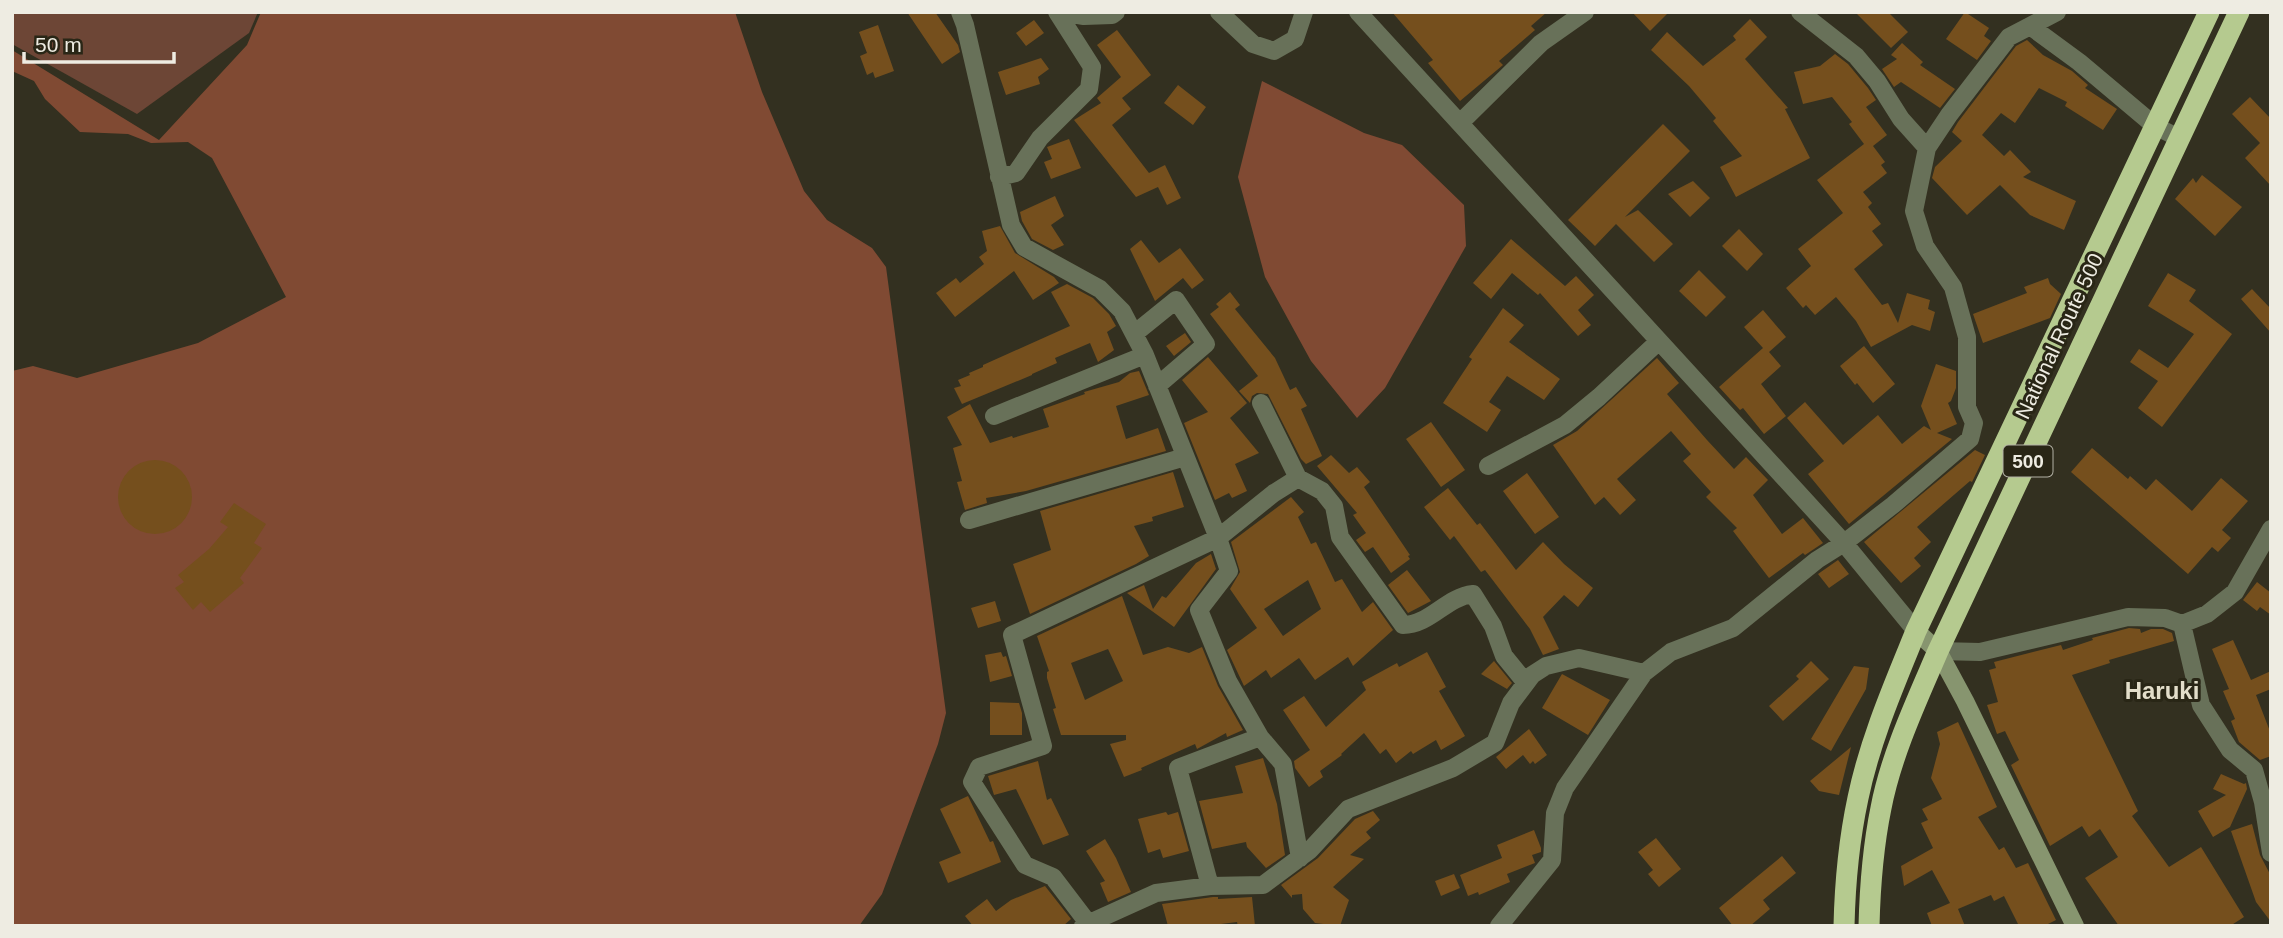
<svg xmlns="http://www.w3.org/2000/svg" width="2283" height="938" viewBox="0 0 2283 938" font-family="Arial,sans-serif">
<rect width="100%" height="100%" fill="#333020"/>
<path fill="#6d4636" d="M12,12H258L249,33L137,114L12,44Z"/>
<path fill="#804a33" d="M261,12H735L762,92L804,191L827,220L872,248L886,267L946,713L938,744L882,894L859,926H12V371L33,366L77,378L198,343L286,297L212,158L188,142L151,143L128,134L80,132L45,99L34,81L12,71V50L159,140L247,45Z
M1262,81L1364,133L1402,145L1464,205L1466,246L1385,388L1357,418L1311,361L1265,277L1238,177Z"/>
<path fill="#754f1d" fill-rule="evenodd" d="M907,12H935L958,45L960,52L942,64Z
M1392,12H1547L1531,26L1535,30L1499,61L1503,65L1460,101L1428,63L1433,60Z
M1632,12H1669L1650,31Z
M1855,12H1888L1908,32L1891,48Z
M1965,12L1989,28L1984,36L1991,41L1977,60L1946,39Z
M1750,19L1767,37L1745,59L1788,108L1785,109L1810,158L1736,197L1720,167L1742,156L1713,121L1716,118L1689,86L1651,50L1667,32L1703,66L1736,40L1733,36Z
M1034,20L1044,33L1026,46L1016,33Z
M878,25L894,71L875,78L873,72L867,75L860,56L867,53L859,32Z
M1117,30L1151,75L1122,98L1131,109L1112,125L1149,173L1165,165L1181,198L1167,205L1158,187L1136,197L1074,120L1101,103L1097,98L1121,77L1097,45Z
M2027,40L2043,55L2072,71L2088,85L2085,88L2117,109L2103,130L2065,106L2067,102L2039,88L2015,123L2001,113L1982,135L2004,156L2010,150L2031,172L2023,177L2076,201L2064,230L2030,215L2000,185L1967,215L1932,178L1935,167L1962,141L1952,132L1958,122L2016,46Z
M1902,43L1923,62L1920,65L1955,89L1940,108L1901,82L1894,87L1882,69L1897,59L1891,55Z
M1835,54L1848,64L1868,88L1876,100L1866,107L1887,135L1873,146L1885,162L1881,165L1887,173L1863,192L1872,203L1868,207L1881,224L1872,231L1883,245L1854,269L1882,305L1888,303L1898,323L1907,293L1930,300L1928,309L1935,312L1930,331L1912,325L1871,347L1856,321L1836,297L1815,315L1806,305L1803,308L1786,288L1811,266L1798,249L1843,213L1817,180L1864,144L1849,124L1852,122L1832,97L1803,104L1794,72L1820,66Z
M1041,58L1049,69L1038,77L1040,84L1006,95L998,72Z
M1178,85L1206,107L1193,125L1164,103Z
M2250,97L2271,119V186L2245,158L2260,143L2232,114Z
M1663,124L1690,151L1625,217L1638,210L1673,244L1654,262L1616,224L1595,246L1568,220Z
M1069,139L1081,168L1051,179L1044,162L1052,159L1047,147Z
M2202,175L2242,207L2215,236L2175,199L2193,178L2196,183Z
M1693,181L1710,198L1690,217L1668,194Z
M1055,196L1064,216L1051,225L1064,245L1053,250L1032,239L1022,221L1020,212Z
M1000,226L1015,253L1054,277L1059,283L1033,300L1014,271L955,317L936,293L956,278L960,283L984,264L979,257L987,251L982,231Z
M1739,229L1763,254L1747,271L1722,246Z
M1511,239L1565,286L1576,276L1594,295L1578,310L1591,325L1578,336L1540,293L1538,295L1512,273L1491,299L1473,283Z
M1141,240L1159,263L1180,248L1204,280L1192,289L1183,278L1155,301L1130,249Z
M1699,270L1726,297L1706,317L1679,291Z
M2168,273L2196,290L2189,301L2232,334L2162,427L2138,408L2158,381L2130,362L2139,349L2168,368L2194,334L2148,306Z
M2048,278L2050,284L2061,294L2050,318L1983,343L1973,314L2027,293L2024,287Z
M1067,284L1093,298L1109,314L1116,326L1107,332L1114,350L1098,362L1090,343L1055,358L1057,363L1032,374V375L962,404L954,388L961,386L958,380L970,375L969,373L983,367V365L1070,326L1051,292Z
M2252,289L2271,309V333L2241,299Z
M1230,292L1240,305L1235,309L1275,358L1290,390L1296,387L1307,406L1301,409L1322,456L1306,464L1301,459L1268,394L1257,393L1252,396L1250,403L1239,391L1258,376L1210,314L1219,307L1216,304Z
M1503,308L1524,325L1509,342L1560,379L1544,400L1507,376L1489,402L1501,410L1487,432L1443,403L1472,359L1469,357Z
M1763,310L1786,337L1769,352L1781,366L1761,384L1786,416L1764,434L1743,408L1740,410L1719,387L1763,348L1744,327Z
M1185,333L1191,342L1174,356L1166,346Z
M1864,346L1895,384L1873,403L1857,383L1855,385L1840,366Z
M1208,357L1247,403L1230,418L1259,453L1235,464L1247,491L1232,498L1229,493L1215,500L1184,423L1208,412L1182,380Z
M1657,358L1679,383L1667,394L1707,440L1734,469L1746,457L1768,480L1753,495L1782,534L1803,518L1823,543L1805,555L1803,553L1769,578L1733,531L1737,528L1706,497L1711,492L1683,461L1691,454L1671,431L1617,479L1636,500L1620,515L1604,497L1595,505L1553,445L1577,431Z
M1936,364L1956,371V388L1951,401L1948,403L1957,424L1937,433L1952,439L1849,524L1808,474L1824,461L1787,418L1805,402L1843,445L1878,415L1902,444L1924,426L1931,430L1921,406Z
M1139,371L1149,395L1116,406L1126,439L1158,428L1166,451L1026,491L986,498L987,503L965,510L957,482L962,481L953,448L962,445L947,417L970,404L990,443L1012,436L1013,438L1049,427L1043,409L1085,394L1084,392L1119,382L1130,373Z
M1431,422L1465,470L1441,487L1406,439Z
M2092,448L2128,479L2130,476L2146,490L2156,479L2192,511L2221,478L2248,501L2222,530L2231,538L2218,552L2212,547L2188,574L2071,472Z
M1975,450L1985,455L1972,482L1970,481L1917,527L1931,542L1914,558L1921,566L1901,583L1864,542Z
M1331,455L1349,473L1357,467L1370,482L1364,487L1410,555L1408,556L1410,559L1391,573L1373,547L1365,552L1356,540L1366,533L1353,515L1357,513L1317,466Z
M118 497a37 37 0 1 1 74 0a37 37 0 1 1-74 0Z
M1173,472L1184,507L1152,517L1153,521L1134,526L1149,556L1136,564L1030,614L1013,564L1051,550L1040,511Z
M1527,473L1559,517L1535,534L1503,491Z
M1448,488L1477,525L1480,523L1516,570L1543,542L1564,564L1593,588L1578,607L1564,595L1543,617L1559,649L1543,655L1530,629L1485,570L1481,572L1454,536L1450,540L1424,507Z
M1291,497L1304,512L1298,517L1311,544L1316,542L1335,582L1342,579L1362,612L1373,602L1393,630L1353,666L1348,657L1315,680L1299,658L1271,678L1266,670L1244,686L1227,650L1257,628L1230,589L1240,572L1231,542ZM1308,580L1321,609L1283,636L1264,609Z
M234,503L266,524L254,543L262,548L240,578L244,583L210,612L201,602L193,610L175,588L184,582L178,575L209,549L228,527L220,522Z
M1211,554L1216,569L1174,627L1127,593L1144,585L1153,609L1162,596L1166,598L1196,563Z
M1838,560L1849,574L1829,588L1818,574Z
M1407,570L1431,601L1408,613L1388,585Z
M2257,582L2271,593V615L2260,607L2257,611L2243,600Z
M1122,596L1143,655L1168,647L1189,653L1202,647L1218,686L1243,730L1227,737L1226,733L1197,749L1195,744L1141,768L1142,770L1124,777L1110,744L1126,740V735H1061L1053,709L1056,708L1047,678V672L1049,671L1037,636ZM1108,649L1123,681L1085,700L1071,663Z
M995,601L1001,621L978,628L971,608Z
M2129,628L2140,629L2141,633L2151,629H2163L2172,633L2174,641L2109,660L2110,663L2072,675L2138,811L2132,816L2169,867L2201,847L2244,917L2230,926H2119L2085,878L2118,857L2100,829L2089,837L2082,826L2050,846L2011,765L2019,760L2005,731L1997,734L1987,705L1998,702L1989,670L1996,668L1994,662L2061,645L2063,650L2093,640L2092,638Z
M2233,640L2251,680L2271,671V689L2256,695L2271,734V756L2260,760L2239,742L2231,721L2235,719L2223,691L2229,689L2212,649Z
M1001,652L1003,657L1006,656L1012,676L990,682L985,655Z
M1427,652L1446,687L1439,691L1465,736L1441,750L1436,740L1413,754L1411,751L1396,763L1386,749L1380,754L1364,733L1341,754L1342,755L1320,771L1323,777L1309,787L1295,768L1294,761L1310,750L1283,710L1304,696L1326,727L1366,690L1362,682L1397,663L1399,667Z
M1494,661L1512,683L1507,689L1481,674Z
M1811,661L1829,679L1783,721L1769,706L1799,679L1796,676Z
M1854,666L1869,668L1866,689L1831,751L1811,739Z
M1562,674L1610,700L1588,735L1542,708Z
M990,702L1019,703L1022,713V735H990Z
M1958,722L1997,807L1978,817L1999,850L2004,847L2016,868L2028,863L2056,920L2044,926H2019L2004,896L1994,901L1991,895L1958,909L1965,926H1932L1927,913L1950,903L1932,870L1904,886L1901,866L1933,848L1921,823L1928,820L1922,809L1942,799L1931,778L1940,744L1937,732Z
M1529,729L1547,755L1535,764L1533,761L1530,764L1523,755L1506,769L1496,757Z
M1851,747L1839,795L1819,791L1810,781Z
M1263,758L1277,804L1285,855L1266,868L1247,847L1246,842L1212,849L1199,801L1243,793L1235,766Z
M1038,761L1047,800L1051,798L1069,835L1043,845L1016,789L994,795L988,776Z
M2221,774L2244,784L2246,783L2247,789L2230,827L2213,837L2198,811L2226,795L2213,789Z
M968,796L990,842L993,841L1001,862L948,883L939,862L961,853L940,809Z
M1373,811L1380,820L1366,832L1371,838L1350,855L1364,859L1333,887L1349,900L1340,926L1315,923L1303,909L1302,894L1292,895V898L1281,885L1318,858L1355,819Z
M1166,812L1168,815L1178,812L1189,851L1163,858L1160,849L1148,853L1138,819Z
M2252,824L2260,855L2271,876V922L2256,902L2231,831Z
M1534,830L1541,848V852L1532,855L1535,863L1507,874L1510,882L1479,895L1478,892L1468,896L1460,875L1502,858L1497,845Z
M1656,838L1681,869L1659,887L1648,874L1653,870L1638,852Z
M1105,839L1116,858L1131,892L1108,902L1100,883L1105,881L1086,851Z
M1782,856L1796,873L1763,900L1770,909L1750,926H1733L1719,908Z
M1454,874L1460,888L1441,896L1435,881Z
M1045,886L1071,919L1063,926H973L965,916L987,899L996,911L1011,900Z
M1213,897H1218V899L1252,897L1255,926H1238L1237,922L1205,926H1168L1162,904Z"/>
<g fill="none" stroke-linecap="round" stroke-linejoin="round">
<path stroke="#687159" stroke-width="18" d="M960,12L965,25L1011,225L1024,247L1100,289L1122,311L1145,355L1218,538L1229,571L1199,610L1228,681L1260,737L1283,764L1300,858
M1060,12L1084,16L1112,15L1116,12
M1219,12L1253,44L1274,51L1295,39L1304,12
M1358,12L1844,543L1916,631
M2030,26L2079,62L2155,126L2179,138
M1460,123L1541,43L1585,12
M1927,148L1949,115L2009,37L2057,12
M999,177L1016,173L1040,138L1089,89L1092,67L1057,12
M1134,334L1176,300L1206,344L1157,386
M1261,403L1298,478
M994,416L1145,355
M1488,466L1565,425L1599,397L1659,341
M969,520L1185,457
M2182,624L2201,705L2230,750L2254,770L2263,802L2271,853
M1938,651L1980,652L2128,617L2165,618L2182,624L2207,614L2235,592L2271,529
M1210,886L1178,768L1260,737
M1088,923L1053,877L1025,865L972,782L979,767L1043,746L1012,635L1218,538L1274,493L1298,478L1322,491L1334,506L1340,537L1403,625C1430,625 1446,597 1473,594L1493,626L1504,656L1526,683
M1083,926L1156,893L1210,886L1263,885L1310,850L1348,809L1453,768L1495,743L1511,703L1532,675L1546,666L1579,658L1644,673L1671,652L1733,628L1817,560L1844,543L1893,505L1970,439L1974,423L1967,407V337L1953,287L1925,246L1914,211L1927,148L1901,119L1877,81L1856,56L1800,12
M1499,926L1552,860L1555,813L1565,788L1644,673"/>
<path stroke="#87956f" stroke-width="18" d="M1916,631L1938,651L1965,701L2075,926"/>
<path stroke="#b5ca8f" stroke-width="21" d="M1844,926C1845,883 1849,840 1858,798C1870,740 1894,685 1916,631L2209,12
M1869,926C1870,886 1873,847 1881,808C1891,755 1917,700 1938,651L2239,12"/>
</g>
<g text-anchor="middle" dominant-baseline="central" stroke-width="6" stroke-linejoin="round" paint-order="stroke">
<rect fill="#292616" stroke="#b3b1a5" stroke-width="2" x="2003.5" y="445.5" width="49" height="31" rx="5"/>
<g font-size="19" font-weight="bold" fill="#eeece2">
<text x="2028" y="461">500</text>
</g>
<g font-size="21" fill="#eeece2" stroke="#292616">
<text transform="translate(2059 336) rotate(-65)">National Route 500</text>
</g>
<g font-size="24" font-weight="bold" fill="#e3deca" stroke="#292616">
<text x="2162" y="690">Haruki</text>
</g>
</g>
<rect width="2283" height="938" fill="none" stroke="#eeece2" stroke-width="28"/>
<path d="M24 52v10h150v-10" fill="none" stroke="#eeece2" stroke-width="3.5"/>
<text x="35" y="52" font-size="21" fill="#eeece2" stroke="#292616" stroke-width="5" paint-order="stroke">50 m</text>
</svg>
